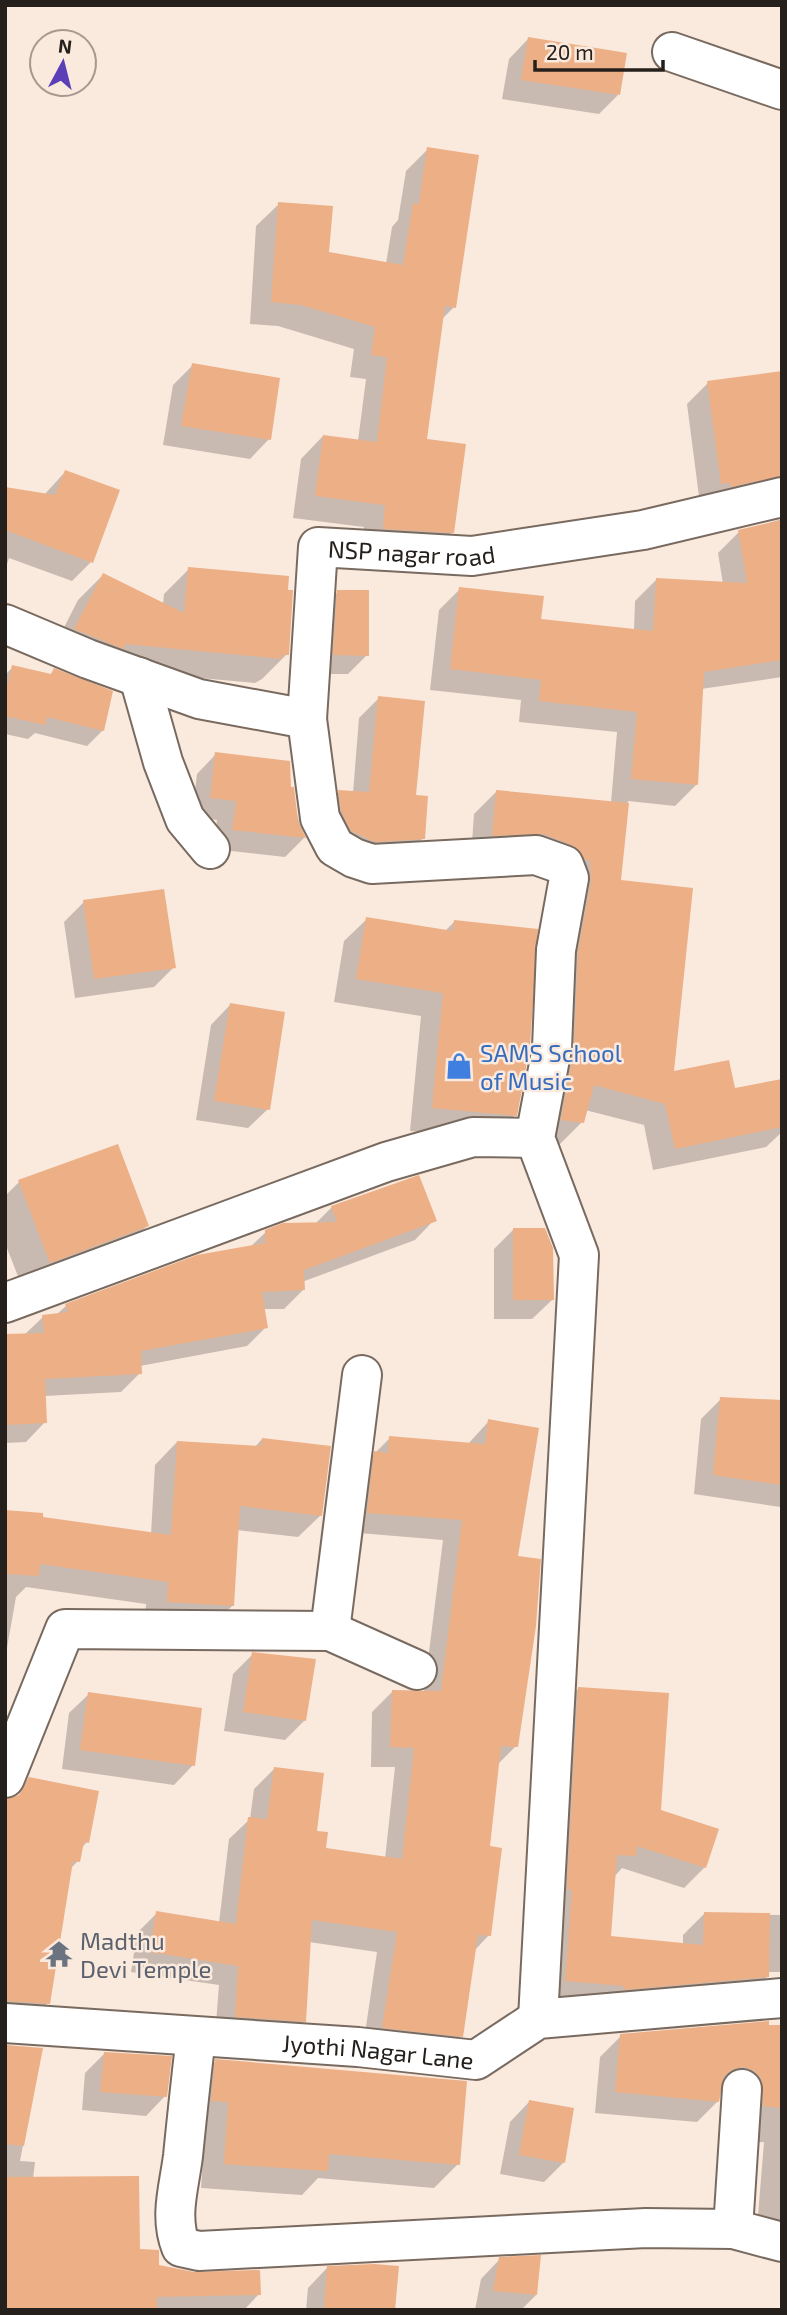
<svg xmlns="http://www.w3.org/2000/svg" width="787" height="2315" viewBox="0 0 787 2315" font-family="'Exo 2',sans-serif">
<rect width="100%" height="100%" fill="#fae9dd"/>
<path fill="#0003" d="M528,39L618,95L599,114L502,99L509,59Z
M428,149L454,307L442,319L425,440L452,532L430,554L361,550L364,527L293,518L301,459L323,436L358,441L366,379L350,377L354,349L278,326L250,324L256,226L279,204L327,254L386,264L392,227L398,220L406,171Z
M193,365L269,439L250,459L163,445L173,385Z
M782,373V512L700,504L687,404L708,383Z
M65,472L91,562L72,581L9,558L5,570V489L44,495Z
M782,519V677L701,689L696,785L675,806L628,801L620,882L672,1074L734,1090L782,1093V1132L766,1147L653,1170L644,1125L585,1110L582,1122L560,1144L540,1142L568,882L471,857L474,814L496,792L611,803L617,732L519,722L521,700L430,690L439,610L460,589L540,620L634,630L635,601L656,580L723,584L718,553L739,532Z
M189,569L287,654L262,679L255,683L101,669L50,655L78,600L103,575L163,604L164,594Z
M338,592L367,655L348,674H314L318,611Z
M13,667L111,692L102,731L87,746L35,733L28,739L5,734V675Z
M379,698L414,797L423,838L404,858L322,831L320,811L339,792L353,793L359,718Z
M216,754L289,788L304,838L285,857L213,849L217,820L192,817L197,774Z
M84,902L174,967L154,987L75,998L64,922Z
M367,919L445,931L454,922L515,1115L492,1138L410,1131L421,1016L334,1002L344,941Z
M230,1005L268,1109L248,1128L196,1120L211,1025Z
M19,1182L147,1226L120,1253L23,1289L5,1243V1196Z
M332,1207L434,1220L415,1240L302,1282L303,1290L284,1309H263L266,1327L247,1346L140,1366V1373L121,1392L44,1396L45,1422L26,1442L5,1443V1336L24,1335L43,1317L56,1315L66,1306L250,1247L266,1232L315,1224Z
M513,1230L552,1300L532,1319H494V1249Z
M721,1399L782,1404L780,1507L694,1494L701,1419Z
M489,1421L516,1558V1746L497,1765L488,1848L489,1935L474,1951L461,2036L441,2056L363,2047L377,1952L309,1942L304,2021L284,2041L215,2036L219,1985L131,1972L137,1933L157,1913L219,1923L229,1839L250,1819L254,1789L274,1769L324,1849L385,1859L395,1767H371L372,1712L392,1692H424L443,1540L347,1532L355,1473L390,1438L468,1444Z
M262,1439L321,1515L298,1537L237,1530L232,1606L210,1628L145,1624L146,1604L26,1587L16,1597L5,1659V1512L151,1534L155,1465L177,1442L255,1447Z
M253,1654L304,1721L285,1740L224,1731L233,1674Z
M579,1688L659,1812L705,1867L684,1888L622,1868L614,1877L610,1938L683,1944V1935L704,1914L782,1915V1972H768V1976L747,1997L545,2001L558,1709Z
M89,1694L193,1765L174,1785L62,1769L69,1713Z
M5,1840L87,1842L81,1848L78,1861L70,1869L48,2003L27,2025H5Z
M782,2030V2230L757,2228L764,2142L747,2143L734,2092L720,2088L718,2101L697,2122L595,2113L600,2057L621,2036Z
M5,2045L41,2049L20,2161L35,2162L33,2179L157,2266L259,2294L244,2310H5Z
M105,2053L165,2096L146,2116L82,2110L85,2073Z
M216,2061L458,2164L434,2188L318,2178L302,2195L201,2188L205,2126L192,2085Z
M529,2102L563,2163L544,2182L500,2174L510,2122Z
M500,2259L536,2295L521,2310H475L481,2279Z
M327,2268L393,2310H306L308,2288Z"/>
<path fill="#edaf86" d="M528,37L627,53L620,95L521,80Z
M427,147L479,155L456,308L445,306L427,439L466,444L454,533L383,529L385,505L315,496L323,435L377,442L387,357L371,355L375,327L301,305L271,302L278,202L333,206L329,252L403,265L413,203L419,204Z
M192,363L280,378L271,440L181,426Z
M782,371V476L730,487V483L721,484L707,381Z
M65,470L120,490L93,563L5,530V487L55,495Z
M782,520V660L704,672L698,785L631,779L637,712L539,701L541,680L450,669L459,587L544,596L541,619L653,631L656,578L747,583L738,530Z
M188,567L289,576L288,590H293L289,655H282V659L125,644L124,649L74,629L103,573L184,613Z
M337,590H369V656L333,655Z
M12,665L51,674L54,668L113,691L104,731L47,717L45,725L5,716V695Z
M378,696L425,701L416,795L428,796L425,839L375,842L351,831L341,811L338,790L369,792Z
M215,752L290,761L291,787H294L298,821L306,838L232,830L236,801L210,798Z
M496,790L629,803L621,880L693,888L674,1071L729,1060L735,1088L782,1079V1127L675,1149L665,1104L594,1085L584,1123L561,1120L574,1049L578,952L591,882L590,860H585L572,845L543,834L492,836Z
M164,889L176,968L94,979L83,900Z
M366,917L453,931L454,920L538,929L530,1046L517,1116L432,1108L443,993L356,979Z
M230,1003L285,1012L270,1110L214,1101Z
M118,1144L149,1226L50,1263L18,1180Z
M419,1175L437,1221L304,1270L305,1290L262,1292L268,1328L141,1351L142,1374L45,1379L47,1423L5,1425V1334L44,1333L42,1315L68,1312L65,1304L197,1255L265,1243V1230L283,1223L337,1222L331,1206Z
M513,1228H545L553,1248L554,1300H513Z
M720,1397L782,1400V1485L713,1475Z
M488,1419L539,1428L518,1556L541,1559L536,1626L518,1747L501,1746L490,1846L502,1848L491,1936L478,1935L463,2037L382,2028L397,1932L312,1920L306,2022L235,2017L238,1966L150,1952L156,1911L236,1924L248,1817L267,1819L274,1767L324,1773L317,1831L328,1832L326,1848L402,1859L414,1748L390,1747L392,1690L441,1691L462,1520L367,1513L374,1451L388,1453L389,1436L485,1444Z
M262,1438L331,1446L322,1516L240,1506L234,1606L167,1602L168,1582L40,1564L39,1576L5,1574V1510L43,1513V1517L171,1535L177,1441L261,1446Z
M252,1652L316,1659L306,1721L243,1712Z
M578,1687L669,1693L661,1810L719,1829L706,1868L637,1846L636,1856L617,1855L611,1936L703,1945L704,1912L770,1913L769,1977L623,1990L624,1986L565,1981L572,1890L567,1889Z
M88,1692L202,1708L195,1766L80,1750Z
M29,1777L99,1791L89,1843L84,1842L80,1862L73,1861L50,2004L5,2001V1799L19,1795Z
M769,2021V2025H782V2108L763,2106L762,2080L755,2071L744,2067L733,2069L724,2076L719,2102L615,2092L620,2034Z
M5,2045L43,2048L24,2146L5,2144Z
M104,2052L172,2056L167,2097L100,2092Z
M215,2059L467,2081L460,2165L329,2154L328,2171L224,2164L228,2102L211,2101Z
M529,2100L574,2108L565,2163L519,2155Z
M139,2176L140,2249L159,2250V2265L194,2272L260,2270L261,2295L157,2297V2310H5V2177Z
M541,2255L537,2295L493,2291L499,2257Z
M374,2264L399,2266L395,2310H324L327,2266Z"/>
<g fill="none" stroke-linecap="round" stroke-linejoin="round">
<defs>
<g id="minor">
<path d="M672,52L782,90"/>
<path id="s1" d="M5,624L88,659L199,699L307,719L318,547L472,556L643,530L782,497"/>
<path d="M139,677L163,762L185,819L210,849"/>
<path d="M307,719L320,818L335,847L354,858L372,864L536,855L564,865L569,878L556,950L552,1048L535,1138L579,1255L538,2019"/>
<path d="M5,1303L386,1162L473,1137L535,1138"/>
<path d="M330,1631L362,1375"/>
<path d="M5,1778L65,1629L330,1631L417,1670"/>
<path id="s2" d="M5,2023L358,2047L476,2060L538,2019L782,1998"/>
<path d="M196,2037C191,2077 187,2117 183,2156C179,2188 169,2216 181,2247L199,2251L646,2228L733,2229L782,2242"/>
<path d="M733,2229L742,2089"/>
</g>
</defs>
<use href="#minor" stroke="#796a60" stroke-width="42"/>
<use href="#minor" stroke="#fff" stroke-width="38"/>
</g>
<defs>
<symbol id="shop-bare" viewBox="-9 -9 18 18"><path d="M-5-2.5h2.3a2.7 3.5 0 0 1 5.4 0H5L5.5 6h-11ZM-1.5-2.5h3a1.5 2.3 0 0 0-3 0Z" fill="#3f7fe0" stroke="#fae9dd" stroke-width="2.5" paint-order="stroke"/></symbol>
<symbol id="temple-bare" viewBox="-9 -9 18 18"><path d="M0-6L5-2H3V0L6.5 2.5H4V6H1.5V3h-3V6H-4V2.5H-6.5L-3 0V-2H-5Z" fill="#6b7280" stroke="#fae9dd" stroke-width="2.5" paint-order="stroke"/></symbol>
</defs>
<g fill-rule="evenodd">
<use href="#shop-bare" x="440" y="1047" width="38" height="38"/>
<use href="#temple-bare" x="40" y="1935" width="38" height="38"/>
</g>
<g text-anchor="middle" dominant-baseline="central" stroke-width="5" stroke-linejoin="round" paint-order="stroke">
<g font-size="24" fill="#26201c" stroke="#fae9dd">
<text stroke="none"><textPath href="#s1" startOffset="584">NSP nagar road</textPath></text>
<text stroke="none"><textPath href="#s2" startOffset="374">Jyothi Nagar Lane</textPath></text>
</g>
<g font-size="24" fill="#366cbe" stroke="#fae9dd" text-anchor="start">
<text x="480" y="1052">SAMS School<tspan x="480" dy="28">of Music</tspan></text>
</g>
<g font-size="24" fill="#5b616d" stroke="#fae9dd" text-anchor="start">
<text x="80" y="1940">Madthu<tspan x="80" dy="28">Devi Temple</tspan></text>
</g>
</g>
<rect width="787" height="2315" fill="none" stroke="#26201c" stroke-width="14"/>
<g transform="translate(63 63) rotate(7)"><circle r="33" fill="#fae9dd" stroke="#a59990" stroke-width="2"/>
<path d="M0-5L12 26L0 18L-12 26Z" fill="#5a3fb7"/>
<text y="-10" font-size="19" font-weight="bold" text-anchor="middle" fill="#26201c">N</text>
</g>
<path d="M535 60v10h128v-10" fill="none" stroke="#26201c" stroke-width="3.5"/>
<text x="546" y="60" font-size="21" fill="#26201c" stroke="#fae9dd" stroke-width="5" paint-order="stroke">20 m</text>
</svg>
